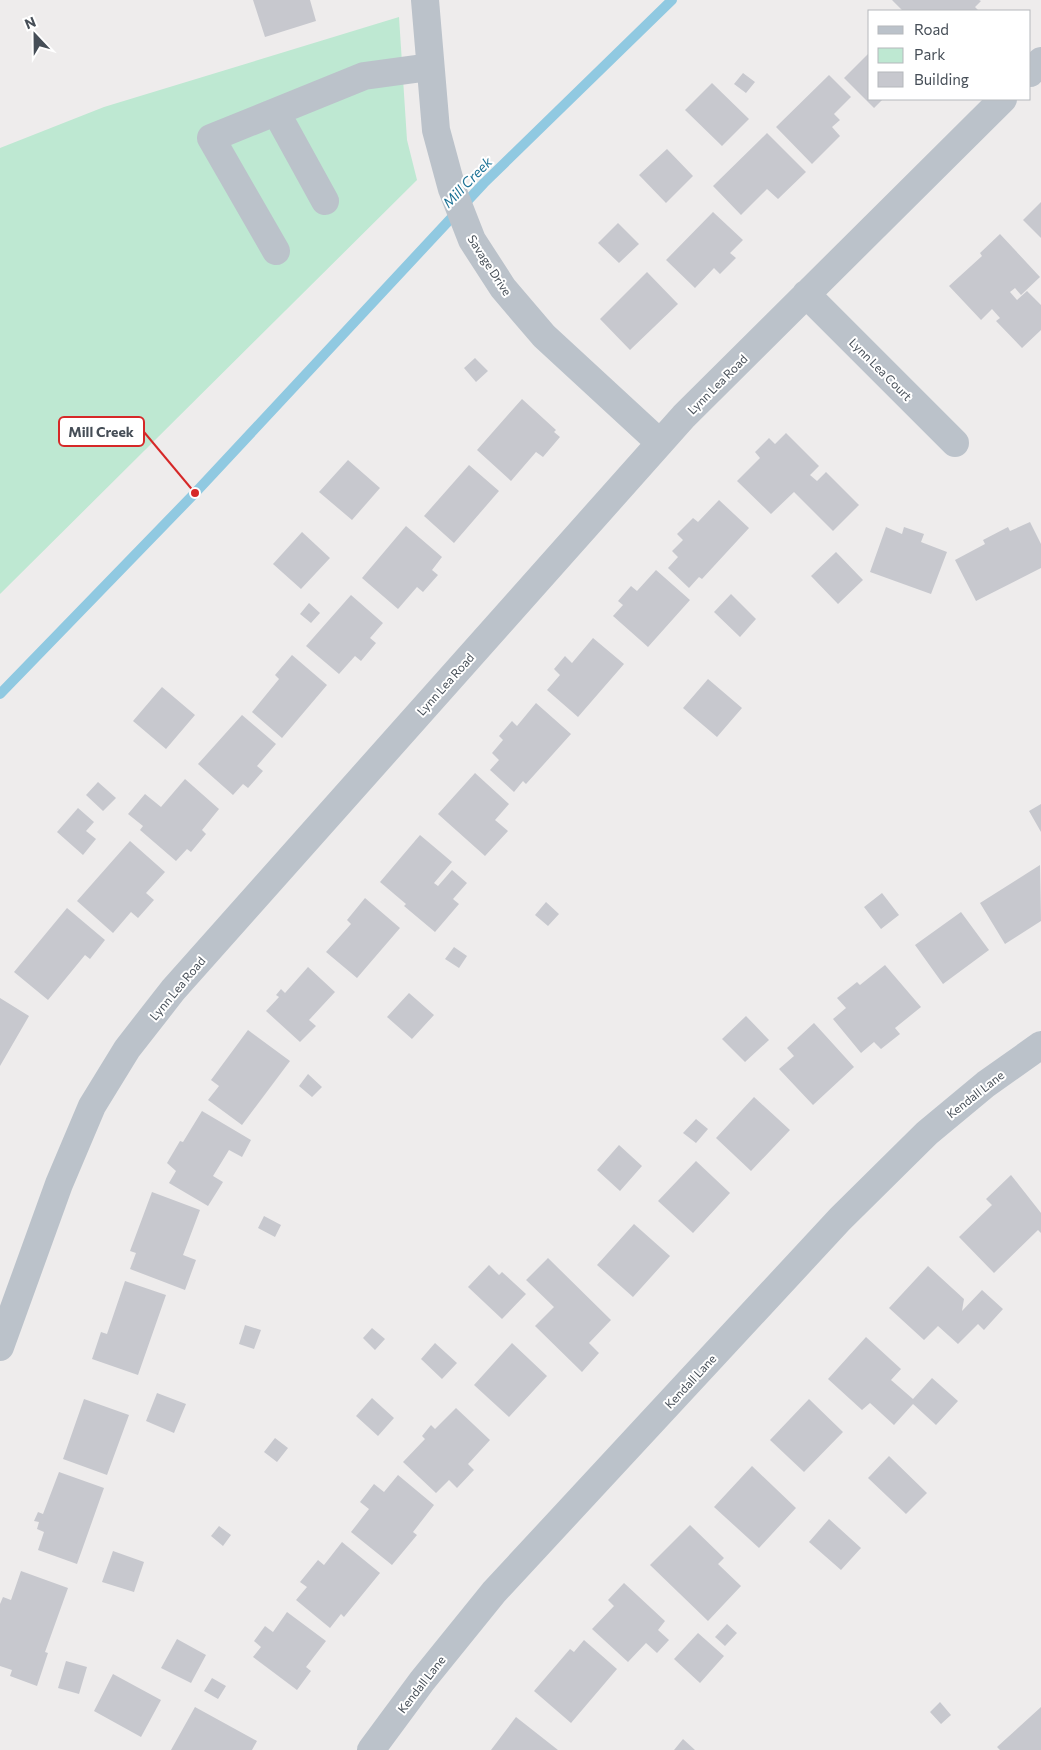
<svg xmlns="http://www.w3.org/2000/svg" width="1041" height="1750" viewBox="0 0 1041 1750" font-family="Commissioner,sans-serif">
<rect width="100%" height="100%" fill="#eeecec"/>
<path fill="#bee8d2" d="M399,17L407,140L417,180L0,594V148L104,107Z"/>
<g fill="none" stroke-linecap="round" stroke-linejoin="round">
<path stroke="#90c9e1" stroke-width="10" d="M0,694L195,493L484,183L672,0"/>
</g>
<path fill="#c7c8ce" d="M253,0H310L316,21L265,37Z
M892,0H979L981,1L975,7L979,11H903Z
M870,52V99H883L874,108L844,78Z
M743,73L755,82L746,93L734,84Z
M829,75L851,97L834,114L840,120L832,127L840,136L812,164L776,127Z
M712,83L749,119L722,146L685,110Z
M767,133L806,172L778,199L767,189L741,215L713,186Z
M667,149L693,176L666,203L639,175Z
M1041,202V238L1023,220Z
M713,212L743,240L730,253L736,258L720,274L714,268L695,288L666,260Z
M618,223L639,244L619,263L598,243Z
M1000,234L1040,277L1021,295L1015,288L1010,292L1017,300L1027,291L1041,305V330L1022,348L996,321L1000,318L992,309L981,320L949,286L982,256L980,253Z
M647,272L678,304L630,350L600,319Z
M475,358L488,371L476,382L464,368Z
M522,399L556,430L554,432L560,437L543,457L536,452L511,481L477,450Z
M786,433L819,466L810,475L817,481L826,472L859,505L833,531L794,492L771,514L737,481L760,458L755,452L769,438L775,444Z
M348,460L380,488L352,520L319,492Z
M469,465L499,491L454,543L424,516Z
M719,500L749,528L702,579L699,577L689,588L668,568L678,557L672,551L683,540L677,534L693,518L698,522Z
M1030,522L1041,544V568L976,601L955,560L985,544L983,540L1008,527L1010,531Z
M406,526L442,557L432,570L438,575L423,592L417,587L398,609L362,578Z
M886,527L902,534L904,527L924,534L921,542L947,552L931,594L870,572Z
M302,532L330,558L301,589L273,564Z
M836,552L863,580L838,604L811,576Z
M656,570L690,600L648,647L613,616L623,605L618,601L631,586L637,591Z
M731,594L756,619L740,637L714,612Z
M351,595L383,623L370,638L376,643L361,661L355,656L339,674L306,646Z
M309,603L320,613L311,623L300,614Z
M593,638L624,664L578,717L547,690L560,675L554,669L565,656L572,663Z
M292,655L327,685L282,738L252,712L279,679L275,675Z
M708,679L742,708L717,737L683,708Z
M162,687L195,715L166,749L133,721Z
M536,703L571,734L526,784L523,781L514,792L490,770L499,760L492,753L503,740L499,736L512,721L517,726Z
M242,715L276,744L257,766L263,771L248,788L243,784L233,795L198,764Z
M475,773L509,804L495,820L508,831L485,856L438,814Z
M185,779L219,809L202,830L206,834L191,852L187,849L176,861L140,830L143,826L128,814L145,794L161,807Z
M98,782L116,798L103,811L86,795Z
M1041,804V832L1029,811Z
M78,808L94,822L86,831L96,839L83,855L57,832Z
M420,835L452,862L434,883L438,886L452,870L467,883L453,899L459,904L435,932L404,906L406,904L380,882Z
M130,841L165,872L146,893L154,900L138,918L131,912L113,933L77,901Z
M1040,865L1041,921L1005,944L980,903Z
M882,893L899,915L881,929L864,907Z
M365,898L400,928L357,978L326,952L351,924L347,920Z
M546,902L559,914L548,926L535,915Z
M67,908L105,940L90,959L85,955L48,1000L14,972Z
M961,912L989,950L943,984L915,945Z
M454,947L467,956L459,968L445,959Z
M885,965L921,1007L895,1028L900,1034L881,1049L874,1042L861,1053L833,1019L846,1008L837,998L857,982L860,985Z
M308,967L335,992L309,1020L316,1026L300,1042L266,1011L279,997L276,995L281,989L285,993Z
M409,993L434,1015L412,1039L387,1017Z
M0,998L29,1016L0,1066Z
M746,1016L769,1040L745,1062L722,1039Z
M814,1023L854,1067L813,1105L779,1069L794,1056L787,1048Z
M248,1030L290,1061L242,1125L208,1100L219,1086L211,1080Z
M308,1074L322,1087L312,1097L299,1086Z
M754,1097L790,1130L751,1171L716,1138Z
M202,1111L251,1140L242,1157L229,1150L213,1176L223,1182L208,1206L169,1183L176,1171L167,1163L180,1141L183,1142Z
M696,1119L708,1129L696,1143L683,1133Z
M619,1145L642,1166L620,1191L597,1170Z
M696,1161L730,1193L693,1233L658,1201Z
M1011,1175L1041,1213V1233L1038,1230L994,1273L959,1237L992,1205L986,1199Z
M152,1192L200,1210L183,1255L196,1260L185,1290L130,1269L136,1253L130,1251Z
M264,1216L281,1225L275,1237L258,1228Z
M634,1224L670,1256L633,1297L597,1265Z
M548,1258L611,1320L589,1343L599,1353L582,1372L535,1326L554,1307L526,1280Z
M489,1265L499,1275L502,1272L526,1294L502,1319L468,1287Z
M928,1266L964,1299L962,1311L982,1290L1003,1309L984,1330L978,1324L958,1344L938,1326L924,1340L889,1308Z
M125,1281L166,1295L138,1375L92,1359L101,1332L107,1334Z
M245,1325L261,1330L254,1349L239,1344Z
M372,1328L385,1339L375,1350L363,1338Z
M866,1337L901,1369L891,1380L913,1399L932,1378L958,1401L936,1425L913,1404L894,1425L870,1403L862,1410L828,1379Z
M435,1343L457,1363L442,1379L421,1359Z
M512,1343L547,1376L509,1417L474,1385Z
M157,1393L186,1404L174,1433L146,1421Z
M372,1398L394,1418L378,1436L356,1416Z
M84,1399L129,1415L107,1475L63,1459Z
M809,1399L843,1432L804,1472L770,1440Z
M456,1408L490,1440L468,1464L474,1470L457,1488L449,1480L436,1493L403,1462L425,1439L422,1436L431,1425L435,1429Z
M275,1438L288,1448L277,1462L264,1452Z
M889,1456L927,1493L906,1514L868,1478Z
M752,1466L796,1508L759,1548L714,1507Z
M59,1472L104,1488L77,1564L38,1550L44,1532L37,1529L39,1522L34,1521L38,1512L43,1514Z
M398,1475L434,1505L413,1532L417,1535L392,1565L351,1532L369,1509L360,1502L374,1484L384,1492Z
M829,1519L861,1548L841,1570L809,1542Z
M690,1525L724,1558L718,1564L741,1586L708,1621L650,1565Z
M219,1526L231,1535L223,1546L211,1536Z
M342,1542L380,1573L344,1617L341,1614L330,1628L296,1600L307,1587L300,1582L318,1560L324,1565Z
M113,1551L144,1562L134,1592L102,1582Z
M21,1571L68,1588L45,1652L48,1653L37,1686L10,1676L12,1670L0,1666V1604L3,1597L11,1600Z
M624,1583L665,1621L658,1630L669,1640L657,1653L646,1643L628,1662L592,1629L614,1606L608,1600Z
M287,1612L326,1641L306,1667L311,1671L297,1690L253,1657L261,1647L254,1641L265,1626L273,1632Z
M727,1624L737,1633L725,1646L715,1637Z
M698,1633L724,1656L700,1683L674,1659Z
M177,1639L206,1655L191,1683L161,1668Z
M584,1640L617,1669L571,1723L534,1691L570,1649L574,1652Z
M66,1661L87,1667L79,1694L58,1688Z
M113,1674L161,1700L141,1737L94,1711Z
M212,1678L226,1686L218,1699L204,1691Z
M940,1702L951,1715L941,1724L930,1712Z
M195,1707L257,1741L252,1750H171Z
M1041,1707V1750H1000L997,1747Z
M516,1717L558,1750H491Z
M683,1739L695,1750H674Z"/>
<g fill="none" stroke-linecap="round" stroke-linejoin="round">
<path stroke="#bbc2ca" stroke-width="28" d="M425,0L436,130L452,189L472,240L503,288L544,336L660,443
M1030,73L1041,61
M276,112L325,201
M276,251L211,138L364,76L430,67
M806,294L955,443
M0,1347L59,1184L92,1106L127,1049L173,990L684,416L1003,99
M371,1750L422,1681L494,1592L840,1219L927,1133L986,1084L1041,1045"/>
</g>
<g text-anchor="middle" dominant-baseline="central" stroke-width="4" stroke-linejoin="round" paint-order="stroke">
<g font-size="12" fill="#464e57" stroke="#fff">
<text transform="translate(490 265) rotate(57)">Savage Drive</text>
<text transform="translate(881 369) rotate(45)">Lynn Lea Court</text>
<text transform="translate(717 384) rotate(-45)">Lynn Lea Road</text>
<text transform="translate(445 684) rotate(-48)">Lynn Lea Road</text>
<text transform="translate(177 988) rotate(-50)">Lynn Lea Road</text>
<text transform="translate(975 1094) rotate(-38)">Kendall Lane</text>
<text transform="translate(690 1381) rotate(-47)">Kendall Lane</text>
<text transform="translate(421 1684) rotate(-52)">Kendall Lane</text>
</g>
<g font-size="14" font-style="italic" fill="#1c7195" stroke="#fff">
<text transform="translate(467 182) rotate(-46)">Mill Creek</text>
</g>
</g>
<path fill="none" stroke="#d62828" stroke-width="2" d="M195 493L144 432"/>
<circle fill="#d62828" stroke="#fff" stroke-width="2" cx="195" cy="493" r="5"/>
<rect fill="#fff" stroke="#d62828" stroke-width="2" x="59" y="417" width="85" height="29" rx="5"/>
<g font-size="14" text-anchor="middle" font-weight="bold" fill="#464e57">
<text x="101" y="437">Mill Creek</text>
</g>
<rect x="868" y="10" width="162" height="90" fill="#ffffff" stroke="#b5b8bc"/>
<rect x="878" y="26" width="25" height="8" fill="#bbc2ca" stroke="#b5b8bc"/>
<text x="914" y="35" font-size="15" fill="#464e57">Road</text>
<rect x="878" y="48" width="25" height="15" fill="#bee8d2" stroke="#b5b8bc"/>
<text x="914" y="60" font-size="15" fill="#464e57">Park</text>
<rect x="878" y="72" width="25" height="15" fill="#c7c8ce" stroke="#b5b8bc"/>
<text x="914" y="85" font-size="15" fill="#464e57">Building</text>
<g transform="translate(35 35) rotate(338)" stroke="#ffffff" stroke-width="4" paint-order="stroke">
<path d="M0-4L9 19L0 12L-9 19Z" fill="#464e57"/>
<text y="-8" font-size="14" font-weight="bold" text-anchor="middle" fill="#464e57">N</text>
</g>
</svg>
